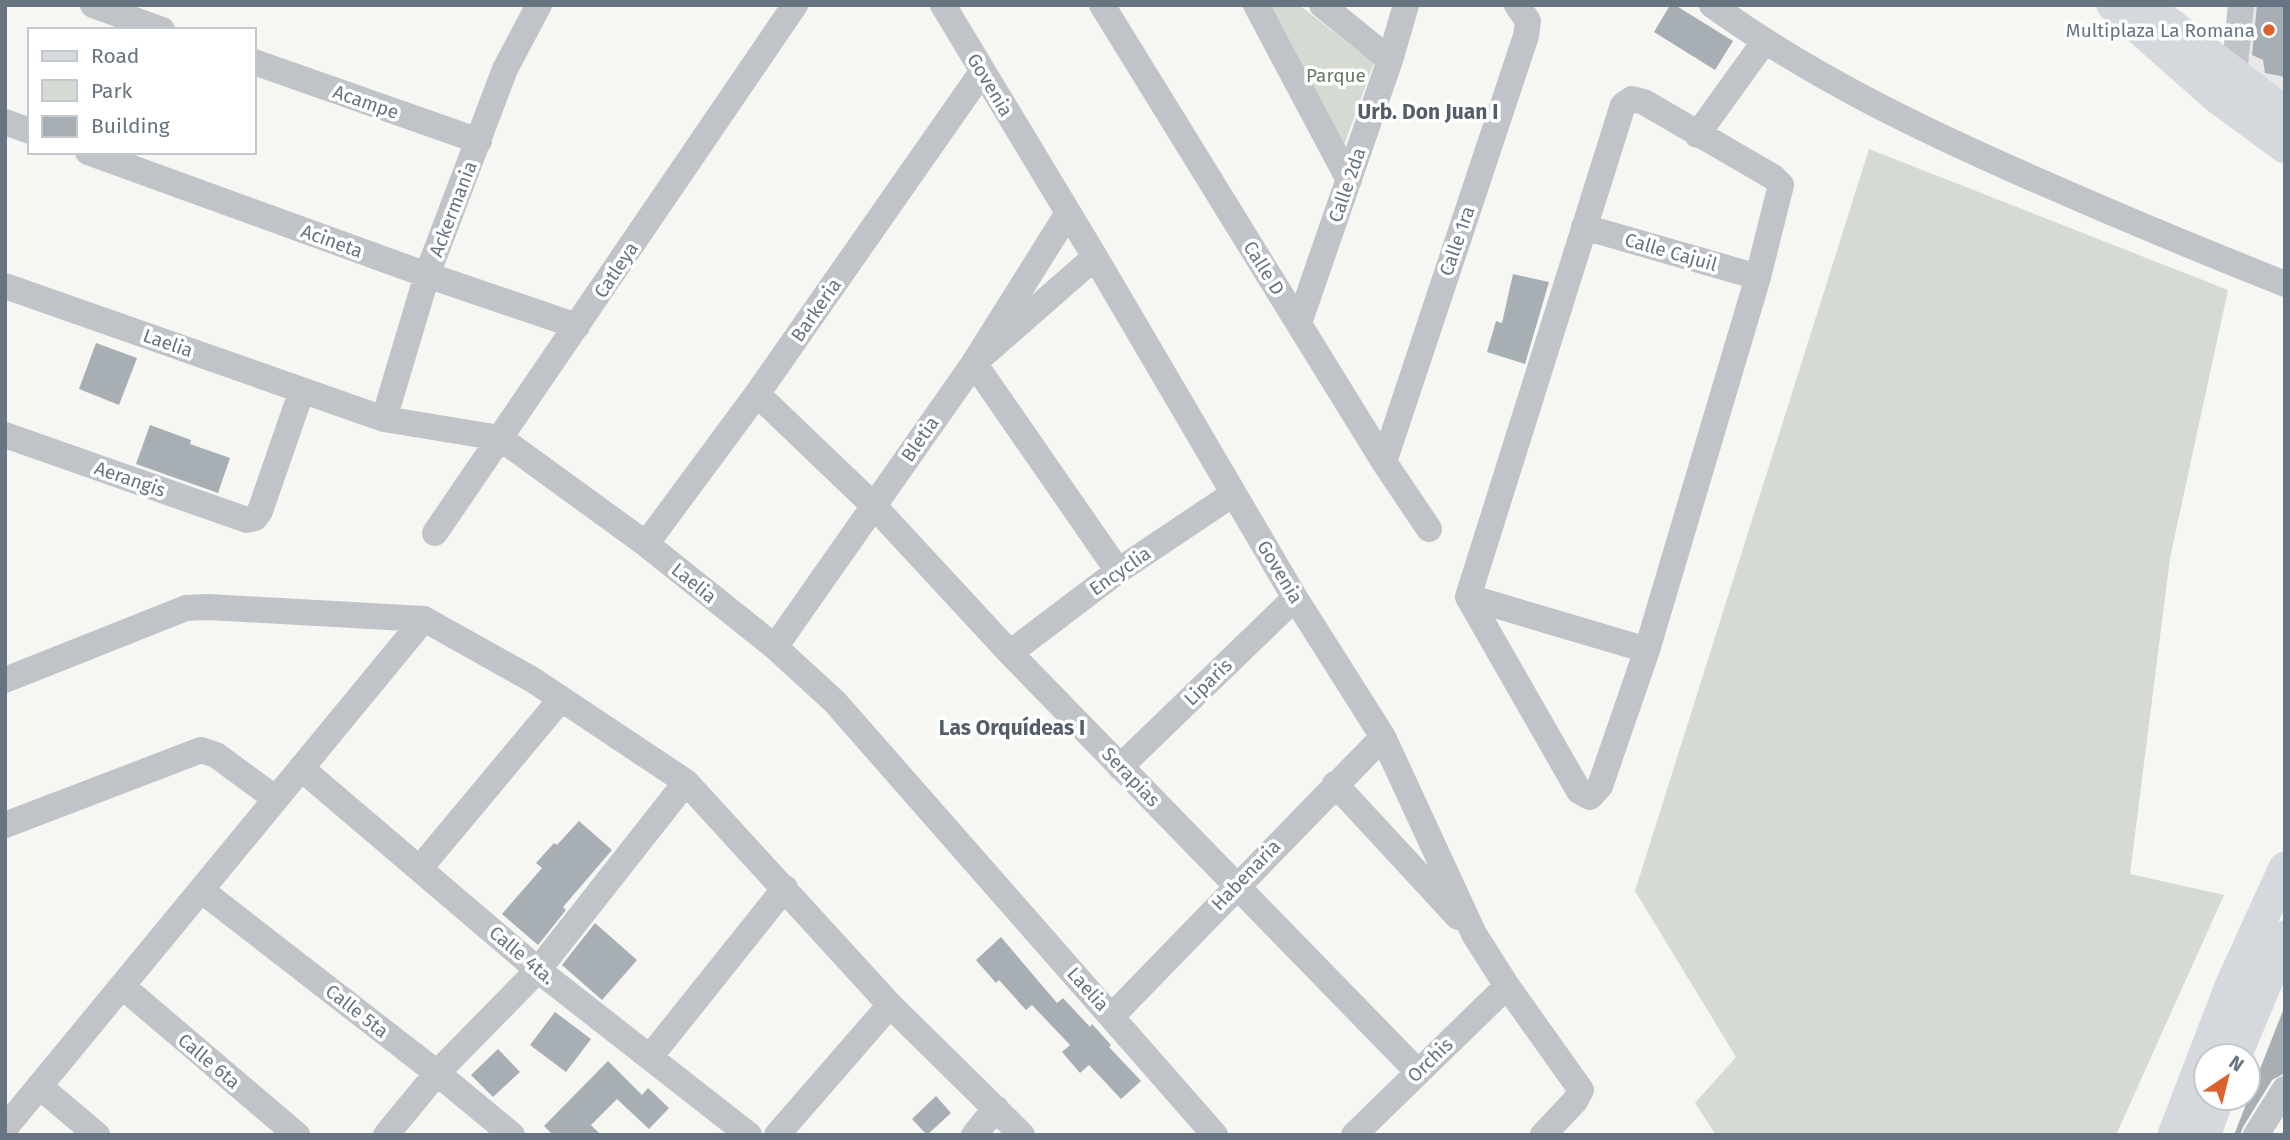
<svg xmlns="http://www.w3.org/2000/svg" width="2290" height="1140" viewBox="0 0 2290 1140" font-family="'Fira Sans',sans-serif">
<rect width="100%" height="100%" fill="#f6f6f3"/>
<path fill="#e7e8e7" d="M2252,5H2285V104L2246,71Z"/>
<path fill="#d5dbd3" d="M1257,5H1299L1374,63L1343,148Z
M1869,149L2228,290L2170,558L2130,874L2224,895L2116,1135H1716L1695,1103L1736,1057L1635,891Z"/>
<path fill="#a7aeb4" d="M1670,5H1675L1733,41L1715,70L1654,32Z
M2257,5H2285V77L2265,73L2263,60L2252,55Z
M1513,274L1549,282L1525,364L1487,352L1496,321L1502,323Z
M96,343L137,358L119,405L79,389Z
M150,425L191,440L190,444L230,458L218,493L136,464Z
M579,821L612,850L563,907L566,910L538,945L502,914L542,868L536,863L554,843L557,845Z
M595,923L637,960L602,1000L562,965Z
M1001,937L1057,1003L1063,998L1090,1027L1092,1024L1111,1045L1109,1047L1141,1081L1121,1099L1089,1065L1080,1073L1062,1052L1070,1045L1032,1005L1026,1010L999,980L996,983L976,960Z
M2284,1008L2285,1073L2272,1080L2243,1127L2240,1135H2234Z
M555,1012L591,1039L566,1072L530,1045Z
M498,1049L520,1072L493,1097L471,1075Z
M608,1061L642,1095L648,1088L669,1108L649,1129L617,1099L591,1125L601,1135H553L544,1126Z
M936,1096L951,1113L927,1135L912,1119Z"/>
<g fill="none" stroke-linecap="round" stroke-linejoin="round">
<path stroke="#c0c3c7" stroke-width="26" d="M93,5L162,30
M943,5L1095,257L1295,598L1383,737L1474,934L1507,986L1581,1090L1575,1101L1543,1135
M1102,5L1384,462L1429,529
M1256,5L1349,180
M1322,5L1390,60
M1712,5C1809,75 1916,127 2025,175C2111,213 2197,249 2285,284
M254,62L479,141
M2234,75L2241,5
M1632,99L1644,102L1773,177L1781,185L1758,277L1647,650L1600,786L1590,797L1579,791L1468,597L1623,105Z
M5,122L30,131
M1697,135L1764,42
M88,152L427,275L577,326
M1068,213L974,363L1118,571
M1584,227L1758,277
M5,286L384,419L500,438L646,544L775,647L835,702L1215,1135
M1299,323L1390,60L1406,5
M757,394L873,505L1010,653L1417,1071
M384,419L427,275L505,69L539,5
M5,435L247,520L255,518L260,511L302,390
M1384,462L1526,36L1528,21L1517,5
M435,533L795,5
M646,544L757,394L982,72
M1468,597L1647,650
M775,647L974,363L1095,257
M1010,653L1118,571L1233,494
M5,680L186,608L208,607L424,619L533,680L686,782L890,1005L1022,1135
M1120,767L1295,598
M301,768L538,970L749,1135
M1335,784L1458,917
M5,825L201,750L216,755L276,799
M420,868L561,699
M201,890L437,1073L512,1135
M122,986L297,1135
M1112,1016L1383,737
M650,1057L785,888
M39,1086L97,1135
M5,1128L424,619
M386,1135L437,1073L538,970L686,782
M777,1135L890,1005
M974,1135L996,1108
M1354,1135L1507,986
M2256,1135L2285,1089"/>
<path stroke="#d5d8dc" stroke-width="33" d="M2113,5L2217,97L2285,147
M2145,5L2285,113
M2235,1056L2285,937
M2174,1135L2232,984L2285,868
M2204,1135L2218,1098"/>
</g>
<circle fill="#db622f" stroke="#fff" stroke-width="2.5" cx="2269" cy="30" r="7"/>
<g text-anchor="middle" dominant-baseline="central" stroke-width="7" stroke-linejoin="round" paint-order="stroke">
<g font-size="19" fill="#677583" stroke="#fff" text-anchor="end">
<text x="2255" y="30">Multiplaza La Romana</text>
</g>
<g font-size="19" fill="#687b65" stroke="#fff">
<text x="1336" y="75">Parque</text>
</g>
<g font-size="19" fill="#677583" stroke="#fff">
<text transform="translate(990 85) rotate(59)">Govenia</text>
<text transform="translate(366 102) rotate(19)">Acampe</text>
<text transform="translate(1347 185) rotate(-71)">Calle 2da</text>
<text transform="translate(453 209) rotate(-69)">Ackermania</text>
<text transform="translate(332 241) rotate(20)">Acineta</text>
<text transform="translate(1457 241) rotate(-71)">Calle 1ra</text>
<text transform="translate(1671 252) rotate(16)">Calle Cajuil</text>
<text transform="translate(1264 268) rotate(58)">Calle D</text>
<text transform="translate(616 270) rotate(-56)">Catleya</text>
<text transform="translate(816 310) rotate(-55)">Barkeria</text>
<text transform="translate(168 343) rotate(19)">Laelia</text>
<text transform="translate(920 439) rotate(-55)">Bletia</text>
<text transform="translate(130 479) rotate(19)">Aerangis</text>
<text transform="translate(1120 571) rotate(-35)">Encyclia</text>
<text transform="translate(1280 572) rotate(59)">Govenia</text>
<text transform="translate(694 583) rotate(39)">Laelia</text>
<text transform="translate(1208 682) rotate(-44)">Liparis</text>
<text transform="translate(1131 777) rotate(46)">Serapias</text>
<text transform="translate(1246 875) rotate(-46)">Habenaria</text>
<text transform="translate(522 955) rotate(40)">Calle 4ta.</text>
<text transform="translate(1088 989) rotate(48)">Laelia</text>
<text transform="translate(357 1011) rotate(38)">Calle 5ta</text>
<text transform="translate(1430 1060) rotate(-44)">Orchis</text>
<text transform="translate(209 1061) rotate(40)">Calle 6ta</text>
</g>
<g font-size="21" font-weight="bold" fill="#545e69" stroke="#fff">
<text x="1428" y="112">Urb. Don Juan I</text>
<text x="1012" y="728">Las Orquídeas I</text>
</g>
</g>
<rect width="2290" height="1140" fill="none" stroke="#677583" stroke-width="14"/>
<rect x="28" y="28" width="228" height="126" fill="#ffffff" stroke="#c2c8cd" stroke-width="2"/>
<rect x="42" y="51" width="35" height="10" fill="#d5d8dc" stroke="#c2c8cd" stroke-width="2"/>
<text x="91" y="63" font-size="21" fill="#677583">Road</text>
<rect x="42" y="80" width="35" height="21" fill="#d5dbd3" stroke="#c2c8cd" stroke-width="2"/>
<text x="91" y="98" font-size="21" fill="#677583">Park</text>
<rect x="42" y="116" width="35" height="21" fill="#a7aeb4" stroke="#c2c8cd" stroke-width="2"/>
<text x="91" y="133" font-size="21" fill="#677583">Building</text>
<g transform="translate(2227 1077) rotate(35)"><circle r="33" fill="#ffffff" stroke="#c2c8cd" stroke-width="2"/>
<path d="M0-5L12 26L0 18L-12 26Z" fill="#db622f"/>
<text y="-10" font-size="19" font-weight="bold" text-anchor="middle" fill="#677583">N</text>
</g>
</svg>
